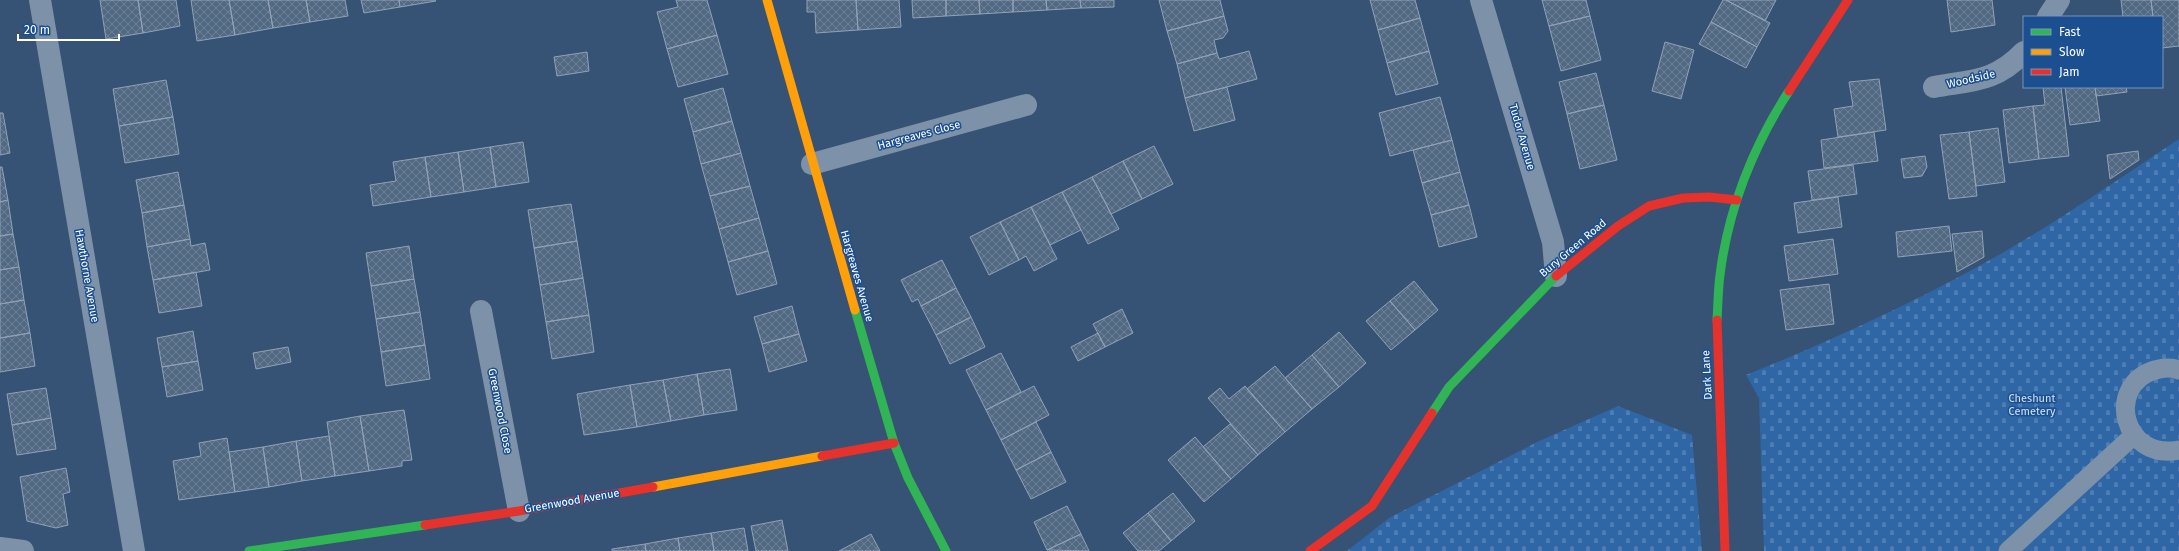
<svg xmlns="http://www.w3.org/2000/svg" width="2179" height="551" viewBox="0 0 2179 551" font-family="'Fira Sans',sans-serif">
<defs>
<pattern id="cemetery-stones" width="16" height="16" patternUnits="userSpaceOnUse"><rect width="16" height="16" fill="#2f66a5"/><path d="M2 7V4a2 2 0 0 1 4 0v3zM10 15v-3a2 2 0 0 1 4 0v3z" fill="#4e7db2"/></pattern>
<pattern id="building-cross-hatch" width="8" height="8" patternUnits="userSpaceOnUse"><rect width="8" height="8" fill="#526984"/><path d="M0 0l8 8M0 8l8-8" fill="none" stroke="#6c8096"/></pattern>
</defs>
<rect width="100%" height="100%" fill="#365274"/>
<path fill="url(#cemetery-stones)" d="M2179,139V551H1764L1759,398L1746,375C1826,343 1904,307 1979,266C2049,228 2114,182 2179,139Z
M1618,406L1692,435L1702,551H1347L1389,518L1537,442Z"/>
<path fill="url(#building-cross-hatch)" stroke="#92a2b6" d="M100,0H138L143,33L106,39Z
M138,0H176L180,26L143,33Z
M191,0H229L235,35L197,41Z
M229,0H268L273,28L235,35Z
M268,0H306L310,22L273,28Z
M306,0H345L348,16L310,22Z
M361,0H399L400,7L364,13Z
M399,0H435L436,1L400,7Z
M676,0H707L717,35L667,49L657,12L678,7Z
M807,0H856L858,30L816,33L815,12H807Z
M856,0H899L901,27L858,30Z
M912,0H946V16L913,18Z
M946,0H979L980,14L946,16Z
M979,0H1013V12L980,14Z
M1013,0H1046L1047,10L1013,12Z
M1046,0H1080L1081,8L1047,10Z
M1080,0H1114V7L1081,8Z
M1159,0H1220L1224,16L1167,31Z
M1370,0H1415L1420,18L1378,30Z
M1542,0H1586L1590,16L1549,26Z
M1723,0H1726L1770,23L1757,47L1711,22Z
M1726,0H1776L1765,21Z
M1947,0H1992L1995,25L1951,32Z
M2121,0H2151L2153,17H2123Z
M2151,0H2179V46L2162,48V17H2153Z
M1224,16L1228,31L1223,38L1214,40L1217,53L1177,64L1167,31Z
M1590,16L1601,60L1561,71L1549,26Z
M1420,18L1429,51L1387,63L1378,30Z
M1711,22L1757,47L1746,68L1699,44Z
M717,35L728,74L678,87L667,49Z
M1665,42L1694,50L1681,99L1652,91Z
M1249,51L1257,79L1185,98L1177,64L1217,53L1219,59Z
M1429,51L1438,84L1396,95L1387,63Z
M587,52L589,71L557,76L554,57Z
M1596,73L1604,105L1567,114L1559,82Z
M1879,79L1886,130L1838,137L1834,109L1853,106L1849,82Z
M166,80L173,117L119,126L113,89Z
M1227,87L1235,120L1194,131L1185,98Z
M2043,87H2061L2069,156L2039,159L2033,106L2045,105Z
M2065,87H2095L2100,121L2070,125Z
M2095,87H2126L2127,92L2096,96Z
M723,88L732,121L693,132L684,99Z
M1440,97L1452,140L1390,156L1379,113Z
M1604,105L1617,160L1580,169L1567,114Z
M2033,106L2039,159L2009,163L2003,110Z
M0,113H3L10,153L0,155Z
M173,117L179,154L125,163L119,126Z
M732,121L741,153L701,164L693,132Z
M1998,128L2005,182L1976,186L1969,132Z
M1874,132L1878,161L1824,168L1821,140Z
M1969,132L1977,196L1949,199L1940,135Z
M1452,140L1460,172L1422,183L1413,150Z
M523,142L529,182L496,187L490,147Z
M1154,146L1173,184L1142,199L1123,161Z
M490,147L496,187L464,192L458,152Z
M2138,151L2139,160L2110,179L2107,155Z
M458,152L464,192L431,197L425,157Z
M741,153L750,186L710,196L701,164Z
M1925,156L1927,167L1922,176L1904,178L1901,159Z
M425,157L431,197L373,206L370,185L396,181L393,162Z
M1123,161L1142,199L1111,214L1092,177Z
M1853,165L1857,194L1812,200L1808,171Z
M0,167H2L8,200L0,202Z
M178,172L184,205L142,213L136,180Z
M1460,172L1469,205L1431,215L1422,183Z
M1092,177L1119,229L1088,244L1062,192Z
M750,186L759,218L719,229L710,196Z
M1062,192L1081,230L1050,245L1031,207Z
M1838,197L1842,227L1798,233L1794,203Z
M8,200L13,234L0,236V202Z
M571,204L577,241L534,248L528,210Z
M184,205L190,239L147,247L142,213Z
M1469,205L1477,237L1439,247L1431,215Z
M1031,207L1057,259L1034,271L1026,256L1019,260L1000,222Z
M759,218L768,251L728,262L719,229Z
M1000,222L1019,260L989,275L970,237Z
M1949,226L1952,251L1898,257L1896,232Z
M1982,231L1984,257L1957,272L1952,234Z
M13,234L19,267L0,270V236Z
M190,239L191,246L205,243L210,270L153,280L147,247Z
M1833,239L1838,274L1789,281L1784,246Z
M577,241L583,278L540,285L534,248Z
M409,246L414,279L371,286L366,253Z
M768,251L777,284L737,295L728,262Z
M942,260L956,288L921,306L918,299L912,302L901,280Z
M19,267L24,300L0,304V270Z
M196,272L202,306L159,313L153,280Z
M583,278L589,315L546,322L540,285Z
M414,279L420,312L376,319L371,286Z
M1414,281L1438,310L1415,330L1390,301Z
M1829,284L1834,324L1786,330L1780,290Z
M956,288L971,317L936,335L921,306Z
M24,300L30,333L0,338V304Z
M1390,301L1415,330L1391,350L1366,321Z
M792,306L799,334L762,344L754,317Z
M1122,309L1133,333L1105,347L1093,324Z
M420,312L425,345L381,352L376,319Z
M589,315L594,352L552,359L546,322Z
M971,317L985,347L950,364L936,335Z
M193,331L198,361L162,367L157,338Z
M1339,332L1366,363L1339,387L1312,355Z
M30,333L35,366L0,372V338Z
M1098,333L1105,347L1078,361L1071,347Z
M799,334L807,361L769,372L762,344Z
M425,345L430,379L386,386L381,352Z
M288,347L291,362L256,369L253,353Z
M1001,353L1021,392L986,410L966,370Z
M1312,355L1339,387L1312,409L1285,378Z
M198,361L203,390L167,397L162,367Z
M1275,366L1312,409L1285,432L1247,389Z
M730,369L737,410L704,415L697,374Z
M697,374L704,415L671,421L663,380Z
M663,380L671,421L637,427L630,385Z
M630,385L637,427L584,435L577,394Z
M1034,386L1049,415L1001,440L986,410Z
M1245,386L1285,432L1258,455L1208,398L1220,388L1229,399Z
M46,388L51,418L12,425L7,394Z
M404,410L412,460L402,461V466L369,471L360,416Z
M360,416L369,471L335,476L327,422Z
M51,418L56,449L17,455L12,425Z
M1036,422L1051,452L1016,470L1001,440Z
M1230,424L1258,455L1231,479L1203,447Z
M329,436L335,476L302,481L296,441Z
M1195,437L1231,479L1204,502L1168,460Z
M227,438L235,492L179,500L173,461L201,456L199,443Z
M296,441L302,481L269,487L263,447Z
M263,447L269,487L235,492L229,452Z
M1051,452L1066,482L1031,499L1016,470Z
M66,468L70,492L63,494L68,525L56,528L27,521L20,477Z
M1173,493L1195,521L1171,541L1148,513Z
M1067,506L1081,534L1047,550L1034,522Z
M1148,513L1171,541L1159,551H1138L1123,533Z
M782,520L788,551H756L751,526Z
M744,528L748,551H714L711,533Z
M711,533L714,551H680L678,538Z
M871,534L880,551H839Z
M1081,534L1089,551L1047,550Z
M678,538L680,551H646L645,544Z
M645,544L646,551H612V549Z"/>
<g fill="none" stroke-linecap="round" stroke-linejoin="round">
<path stroke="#7d92a8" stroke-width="19" d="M2179,370C2171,367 2162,368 2155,370C2105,385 2122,461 2179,450
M2008,551L2134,435"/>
<path stroke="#7d92a8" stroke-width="22" d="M40,0L134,551
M1481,0L1553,242L1556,276
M2048,17L2059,0
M1934,87C1973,80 1995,82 2024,52
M812,164L1026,105
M481,311L519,511
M0,548L23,551"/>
<path stroke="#30b455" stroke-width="9" d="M855,310L894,443L908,478L946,551
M1717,320C1718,305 1718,290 1720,275C1728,210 1753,146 1789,91
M1432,413L1449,387L1556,276
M249,551L425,525"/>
<path stroke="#ff9f0a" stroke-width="9" d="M767,0L855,310
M653,487L822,456"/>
<path stroke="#e5322d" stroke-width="9" d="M1789,91L1848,0
M1556,276L1618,226L1649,206L1683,198L1709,197L1737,200
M1717,320L1725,551
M822,456L894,443
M425,525L519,511L653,487
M1310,551L1372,506L1432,413"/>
</g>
<g text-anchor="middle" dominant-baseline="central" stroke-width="3" stroke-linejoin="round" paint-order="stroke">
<g font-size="11" fill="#fff" stroke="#1b4f8f">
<text transform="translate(1971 79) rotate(-13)">Woodside</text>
<text transform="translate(919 135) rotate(-15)">Hargreaves Close</text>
<text transform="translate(1522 137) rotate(74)">Tudor Avenue</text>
<text transform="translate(1573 248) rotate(-40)">Bury Green Road</text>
<text transform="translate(87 276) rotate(80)">Hawthorne Avenue</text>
<text transform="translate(857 276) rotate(74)">Hargreaves Avenue</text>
<text transform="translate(1707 375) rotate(-93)">Dark Lane</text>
<text transform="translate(500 411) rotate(79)">Greenwood Close</text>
<text transform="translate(572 501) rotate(-10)">Greenwood Avenue</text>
</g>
<g font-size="11" fill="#cfe3fa" stroke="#1b4f8f">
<text x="2032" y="398">Cheshunt<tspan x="2032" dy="13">Cemetery</tspan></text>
</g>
</g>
<rect x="2023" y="16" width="140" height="72" fill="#1b4f8f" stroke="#7695bc"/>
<rect x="2031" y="29" width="20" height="6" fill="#30b455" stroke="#7695bc"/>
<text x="2059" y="36" font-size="12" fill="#ffffff">Fast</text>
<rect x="2031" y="49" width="20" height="6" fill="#ff9f0a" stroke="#7695bc"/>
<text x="2059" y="56" font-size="12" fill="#ffffff">Slow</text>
<rect x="2031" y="69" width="20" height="6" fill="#e5322d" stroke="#7695bc"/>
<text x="2059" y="76" font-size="12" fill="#ffffff">Jam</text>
<path d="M18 34v6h101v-6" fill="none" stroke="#ffffff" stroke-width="2"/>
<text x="24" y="34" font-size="12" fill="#ffffff" stroke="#1b4f8f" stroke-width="3" paint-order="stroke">20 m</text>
</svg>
